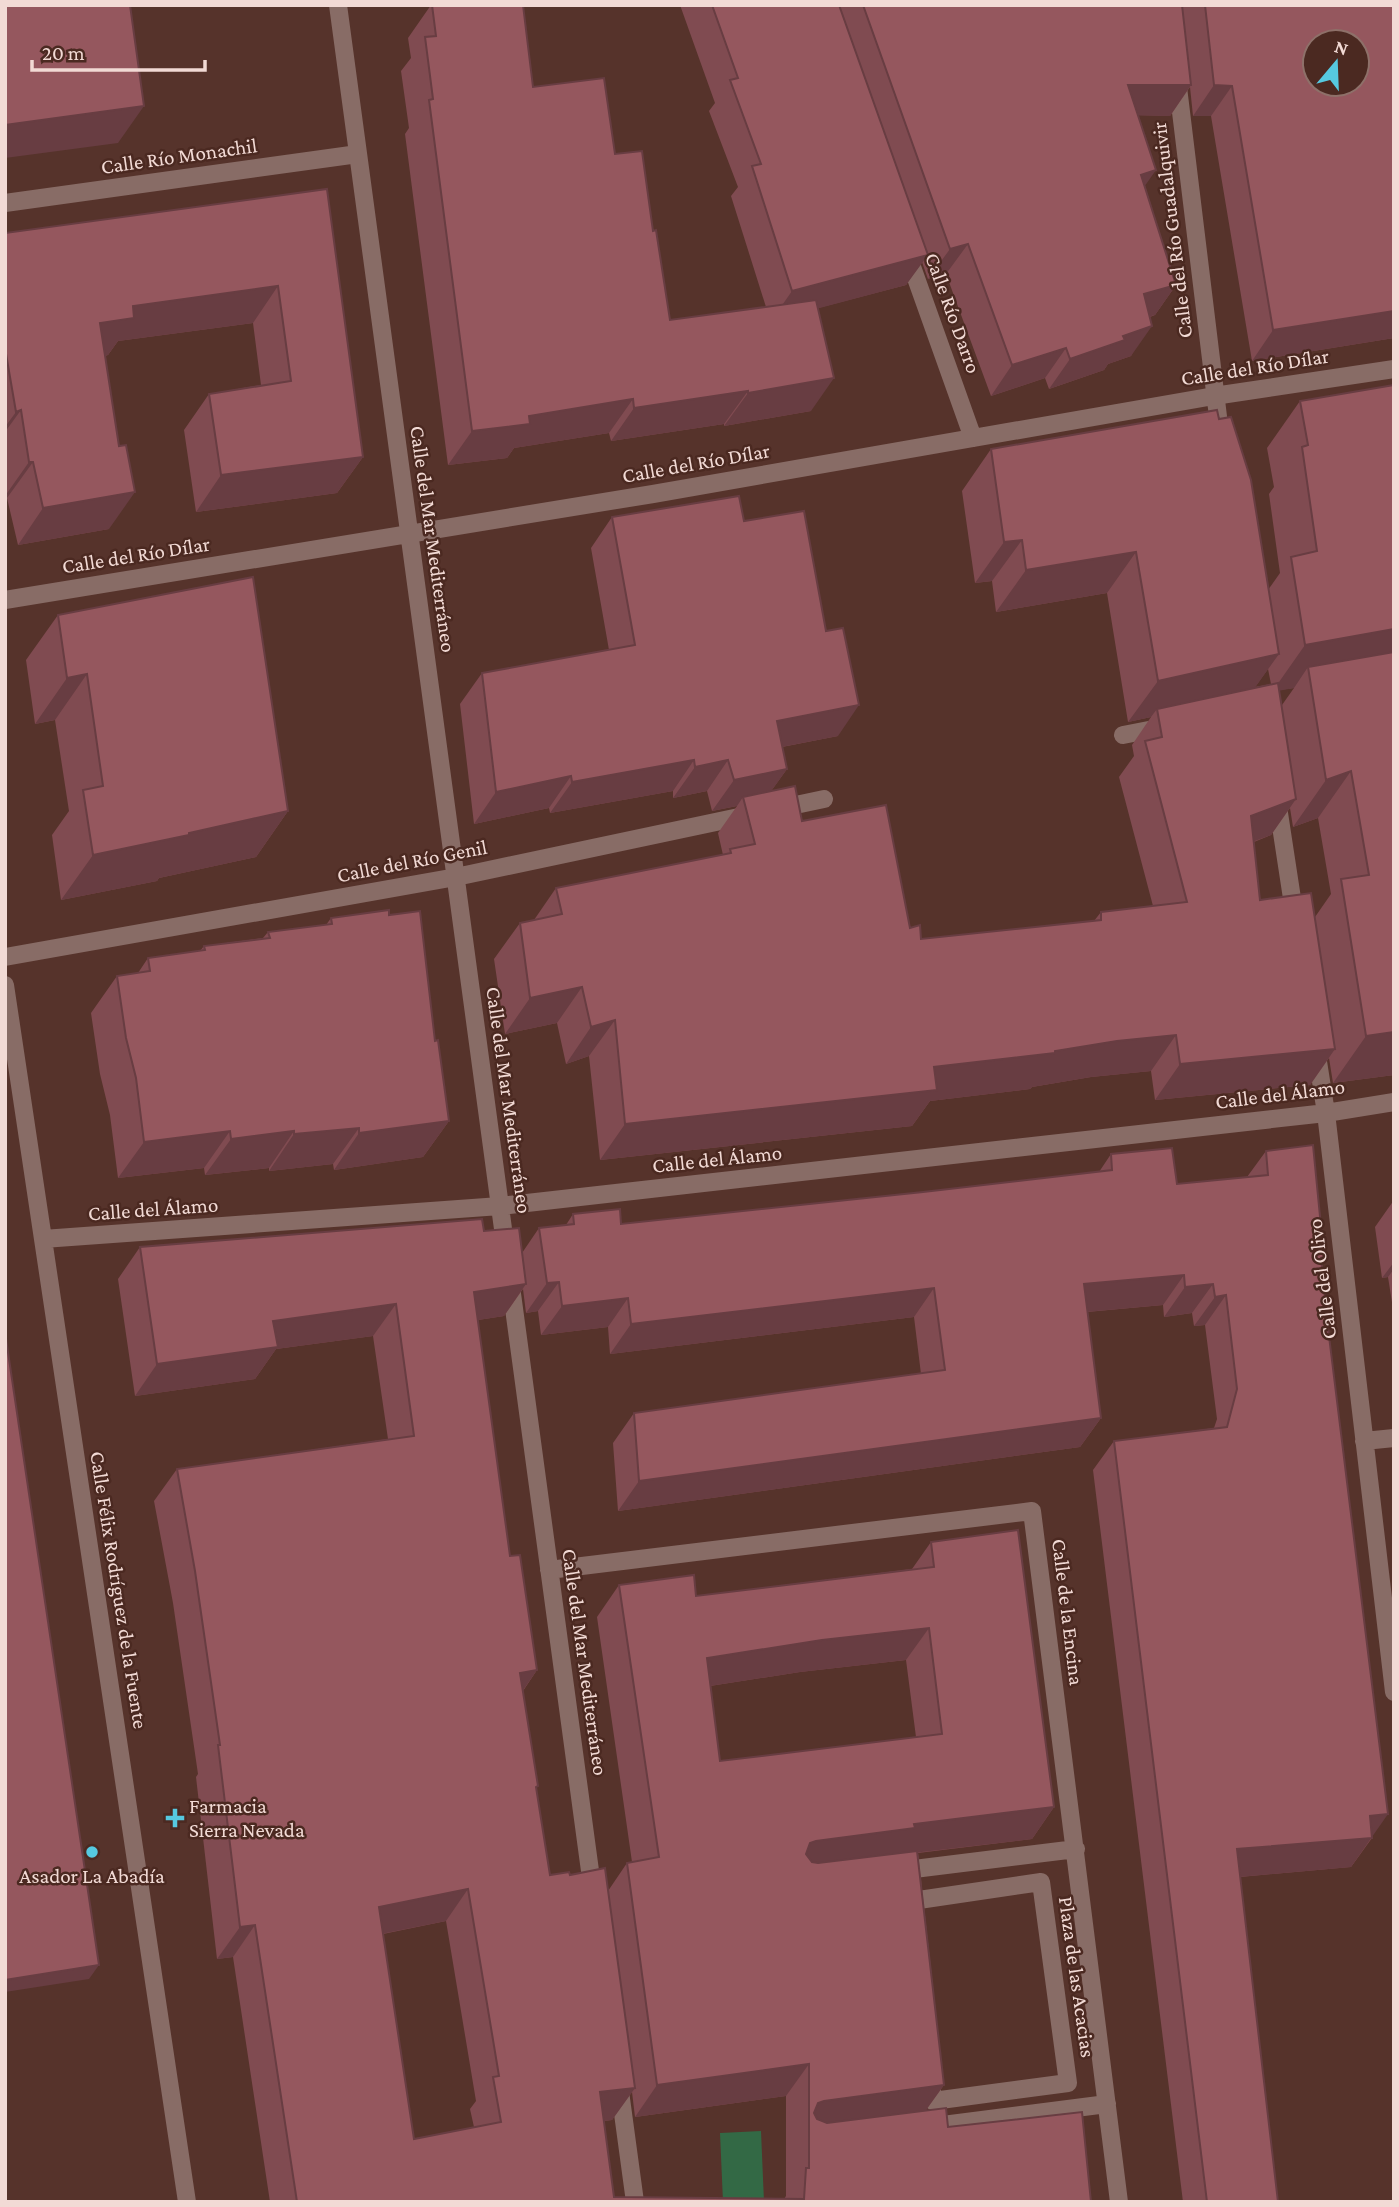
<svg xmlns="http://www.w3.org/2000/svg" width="1399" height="2207" viewBox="0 0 1399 2207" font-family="'Crimson Pro',serif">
<rect width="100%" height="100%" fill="#56332b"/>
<path fill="#336945" d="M761,2131L764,2202H723L720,2133Z"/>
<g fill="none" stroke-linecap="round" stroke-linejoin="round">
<path stroke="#886c66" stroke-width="18" d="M338,5L506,1251
M1177,79L1220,433
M5,203L358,154
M906,250L973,438
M5,600L653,494L1214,396L1394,369
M1123,735L1164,727
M1277,800L1295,918
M5,957L456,877L824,799
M5,985L187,2202
M1316,1049L1326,1113L1394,1692
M43,1239L500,1206L1326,1113L1394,1102
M510,1279L593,1893
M1364,1441L1394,1438
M549,1570L1032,1511L1119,2202
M898,1871L1076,1849
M1041,1882L1068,2083L933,2101L912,1901Z
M619,2084L635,2202
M927,2127L1107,2104"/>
</g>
<path fill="#804b51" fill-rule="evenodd" d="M431,5H523L533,87L615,154L653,231L670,320L766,307L731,196L738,187L709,111L715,103L680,5H1394V338L1252,361L1211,116H1193L1190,87L1170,116L1138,115L1145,186L1176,285L1155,315L1150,317L1131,356L1108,364L1104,370L1049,389L1045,378L991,396L946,274L928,279L922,262L906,285L818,308L811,411L724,426V424L611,441L609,433L514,448L507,458L448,465L405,134L409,128L401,71L411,58L408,38Z
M327,189L363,457L337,493L196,512L184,430L209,394L261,385L253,323L118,341L108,355L105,356L109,529L18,545L7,498L5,499V233Z
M1394,385V1075L1333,1083L1329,1058L1310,1085L1155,1100L1151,1071L1091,1077L1032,1087L1030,1089L930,1101L912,1126L600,1160L589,1056L566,1064L557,1023L505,1034L494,959L520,923L534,920L556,888L723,855L718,833L737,806L712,811L707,791L673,798V791L550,813L549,808L474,824L460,704L482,673L609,650L591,548L612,517L744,521L838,736L782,747L787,769L771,791L921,939L1094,921L1101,912L1153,906L1119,777L1134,756L1132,745L1151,717L1128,722L1107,593L996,612L992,581L975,583L962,491L991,449L1219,419L1268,590L1280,573L1269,494L1274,487L1267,448L1300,401ZM1268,669L1271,684L1255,687ZM1294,688L1282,705L1279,690ZM1290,808L1293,827L1318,818L1331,894L1315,917L1260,900L1254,842L1271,835Z
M58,615L288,811L256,857L159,878L157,881L61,900L52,835L69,811L55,720L35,724L26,660Z
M389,915L435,1041L449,1121L423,1157L334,1170L333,1164L269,1171V1168L205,1175L204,1168L118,1178L110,1115L100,1074L91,1013L117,976L138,973L148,958L200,951L204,946L263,938L268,932L326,925L331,918Z
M1266,1151L1321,1261L1372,1838L1351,1867L1240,1877L1278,2202H1183L1093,1470L1114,1441L1214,1428L1217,1419L1205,1325L1194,1326L1192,1313L1164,1317L1163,1305L1087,1312L1101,1418L1080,1447L618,1511L613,1443L634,1413L921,1374L914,1317L610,1354L608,1327L541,1335L538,1311L526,1313L523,1289L504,1316L478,1320L510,1556L537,1670L523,1691L536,1789L550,1875H570L608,1891L627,1863L632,1862L597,1617L619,1585L696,1596L912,1569L931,1542L1054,1807L1032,1839L918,1853L944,2085L926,2110L948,2127L1091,2202H270L233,1957L217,1959L196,1777L198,1774L173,1603L154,1501L177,1469L388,1439L373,1336L276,1349L255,1379L135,1396L118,1279L140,1247L484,1231L522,1253L539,1228L566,1225L573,1214L621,1224L923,1192L1099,1172L1111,1154L1177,1184L1247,1177ZM906,1660L916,1737L720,1761L710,1686L800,1672ZM446,1921L476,2101L470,2109L474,2127L414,2139L383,1934ZM632,2092L635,2117L786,2096V2196L784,2199L614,2197L604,2121L612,2120Z
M1394,1200V1315L1388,1277L1382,1278L1375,1227Z"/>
<path fill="#683d42" d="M1128,85H1191L1170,116L1107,115Z
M1214,85L1232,86L1211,116H1193Z
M144,106L118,143L5,158V125Z
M1156,170L1135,200L1141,175Z
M968,244L946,274L928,279L950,249Z
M928,255L906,285L771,321L792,291Z
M1176,285L1155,315L1122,324L1144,294Z
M278,286L253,323L118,341L108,355L74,360L100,323L133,306Z
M1394,311V338L1252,361L1273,330Z
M1152,326L1131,356L1108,364L1104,370L1049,389L1070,359L1123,336Z
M1066,348L1045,378L991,396L1012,365Z
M834,378L811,411L724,426L748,393Z
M748,391L724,424L611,441L634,408Z
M633,399L609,433L514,448L507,458L448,465L472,431L529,416Z
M21,410L5,432V427L16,412Z
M363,457L337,493L196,512L221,475Z
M29,462H33L7,498L5,499V496Z
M135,492L109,529L18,545L43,508Z
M1022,540L992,581L975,583L1004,542Z
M1136,552L1107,593L996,612L1026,570Z
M1394,629V671L1308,667L1294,688L1272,692L1305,645Z
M1279,654L1249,696L1157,709L1151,717L1128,722L1158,681Z
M87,674L55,720L35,724L67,678Z
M859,705L838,736L755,752L777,721Z
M694,760L673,791L550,813L572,782Z
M728,760L707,791L673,798L695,767Z
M787,769L765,800L743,797L737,806L712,811L734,780Z
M1351,771L1318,818L1293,827L1326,780Z
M571,776L549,808L474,824L496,792Z
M1296,799L1271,835L1225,852L1251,816Z
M288,811L256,857L159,878L157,881L61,900L93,855Z
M582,987L557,1023L505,1034L530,998Z
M615,1020L589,1056L566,1064L591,1027Z
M1394,1032V1075L1333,1083L1366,1036Z
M1176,1035L1151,1071L1091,1077L1032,1087L1030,1089L930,1101L912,1126L600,1160L625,1124L934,1067L1055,1051L1117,1041Z
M1335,1049L1310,1085L1155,1100L1180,1064Z
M449,1121L423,1157L334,1170L359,1133Z
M359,1128L333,1164L269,1171L294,1134Z
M230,1131L204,1168L118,1178L144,1142Z
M294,1131L269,1168L205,1175L231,1139Z
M1394,1262V1269L1388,1277L1382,1278Z
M1184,1275L1163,1305L1063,1314L1084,1284Z
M559,1282L538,1311L526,1313L547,1283Z
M526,1284L504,1316L452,1324L474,1292Z
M1213,1284L1192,1313L1164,1317L1185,1287Z
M934,1288L914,1317L610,1354L631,1324Z
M1226,1295L1205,1325L1194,1326L1215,1297Z
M628,1298L608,1327L541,1335L562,1306Z
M396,1304L373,1336L276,1349L255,1379L135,1396L157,1364L273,1321Z
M1101,1418L1080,1447L618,1511L639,1481Z
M929,1628L906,1660L800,1672L684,1690L707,1658L822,1640Z
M537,1670L515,1702L520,1673Z
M1054,1807L1032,1839L896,1855L794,1873L810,1843L816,1841L914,1824Z
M1388,1814L1351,1867L1216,1879L1237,1849L1370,1816Z
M468,1889L446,1921L356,1939L379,1907Z
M255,1925L233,1957L217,1959L240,1927Z
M99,1965L89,1979L5,1992V1980Z
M809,2064L786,2096L635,2117L657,2085Z
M944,2085L921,2117L809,2132V2117L818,2103L824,2101Z
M635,2088L612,2120L578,2124L600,2092Z"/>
<path fill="#95575e" stroke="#683d42" stroke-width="2" fill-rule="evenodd" d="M5,5H130L144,106L5,125Z
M432,5H523L533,87L604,78L615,154L642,151L653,231L656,230L670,320L816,300L834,378L748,393V391L634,408L633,399L529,416L530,424L472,431L429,100L433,99L425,37L436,36Z
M712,5H839L928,255L792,291L752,166L761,164L730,80L738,78Z
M863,5H1182L1191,85H1128L1156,170L1141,175L1176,285L1144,294L1152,326L1123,336L1125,340L1070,359L1066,348L1012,365L968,244L950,249Z
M1205,5H1394V311L1273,330L1232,86L1214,85ZM1315,42H1357V84H1315Z
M327,189L363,457L221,475L209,394L291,381L278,286L133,306L134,318L100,323L119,446L126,445L135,492L43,508L33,462H29L21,410L16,412L5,348V233Z
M1394,385V629L1305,645L1291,557L1317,551L1302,447L1308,445L1300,401Z
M1217,410L1219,419L1231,417L1251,480L1279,654L1158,681L1136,552L1026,570L1022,540L1004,542L991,449Z
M739,496L744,521L804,511L826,631L843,628L859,705L777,721L787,769L734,780L728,760L695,767L694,760L572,782L571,776L496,792L482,673L635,645L612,517Z
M253,577L288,811L189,833V835L93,855L83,790L103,786L87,674L67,678L58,615Z
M1394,652V1032L1366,1036L1341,879L1369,875L1351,771L1326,780L1308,667Z
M1278,683L1296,799L1251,816L1260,900L1311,893L1335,1049L1180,1064L1176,1035L1117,1041L1055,1051V1053L934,1067L937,1090L625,1124L615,1020L591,1027L582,987L530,998L520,923L562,914L556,888L731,853L730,849L755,844L743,797L795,786L802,821L886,805L910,928L920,925L921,939L1101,920V912L1187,902L1145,741L1162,737L1157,709Z
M389,910V915L420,911L435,1041L438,1040L449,1121L359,1133V1128L294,1134V1131L231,1139L230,1131L144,1142L136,1078L126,1038L117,976L150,971L148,958L205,950L204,946L270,938L268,932L332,924L331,918Z
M1313,1145L1324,1257L1321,1258L1328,1328L1388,1814L1370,1816L1372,1838L1237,1849L1278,2202H1207L1114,1441L1227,1427L1237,1389L1226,1295L1215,1297L1213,1284L1185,1287L1184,1275L1084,1284L1101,1418L639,1481L634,1413L945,1370L934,1288L631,1324L628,1298L562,1306L559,1282L547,1283L539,1228L574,1224L573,1214L620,1209L621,1224L923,1192L1112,1170L1111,1154L1172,1148L1177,1184L1268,1175L1266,1151Z
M482,1219L484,1231L519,1228L526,1284L474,1292L510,1556L520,1555L537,1670L520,1673L538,1786L536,1787L550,1875L569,1872L570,1875L605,1868L635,2088L600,2092L614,2197L804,2199L806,2168H809V2064L657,2085L627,1863L659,1857L619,1585L694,1575L696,1596L934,1567L931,1542L1018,1530L1054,1807L914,1824L915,1828L816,1841L810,1843L806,1854L812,1862L818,1863L917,1851L944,2085L824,2101L818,2103L814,2113L817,2119L827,2123L946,2108L948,2127L1082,2112L1091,2202H297L255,1925L240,1927L218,1745H220L195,1571L177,1469L414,1436L396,1304L273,1321L278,1347L157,1364L140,1247ZM929,1628L942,1734L720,1761L707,1658L822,1640ZM468,1889L499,2076L493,2077L501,2122L414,2139L379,1907Z
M5,1332L99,1965L5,1980Z"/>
<g fill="#56c9e0" stroke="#4b2921" stroke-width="2.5">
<path d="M171.5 1807.5h7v7h7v7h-7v7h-7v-7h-7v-7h7z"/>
<circle cx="92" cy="1852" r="7"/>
</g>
<g text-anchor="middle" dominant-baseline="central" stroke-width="5" stroke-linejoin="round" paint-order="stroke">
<g font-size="21" fill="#f2dad5" stroke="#4b2921">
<text transform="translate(179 156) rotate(-8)">Calle Río Monachil</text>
<text transform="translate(1172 230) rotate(-97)">Calle del Río Guadalquivir</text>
<text transform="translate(953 313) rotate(70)">Calle Río Darro</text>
<text transform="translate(1255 367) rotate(-9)">Calle del Río Dílar</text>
<text transform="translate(696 463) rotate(-10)">Calle del Río Dílar</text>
<text transform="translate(433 539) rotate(82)">Calle del Mar Mediterráneo</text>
<text transform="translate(136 555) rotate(-9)">Calle del Río Dílar</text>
<text transform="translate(412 861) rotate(-11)">Calle del Río Genil</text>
<text transform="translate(1280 1094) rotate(-7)">Calle del Álamo</text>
<text transform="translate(509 1100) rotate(82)">Calle del Mar Mediterráneo</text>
<text transform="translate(717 1159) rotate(-6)">Calle del Álamo</text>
<text transform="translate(153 1209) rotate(-4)">Calle del Álamo</text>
<text transform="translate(1322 1279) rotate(-97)">Calle del Olivo</text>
<text transform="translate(119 1590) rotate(81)">Calle Félix Rodríguez de la Fuente</text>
<text transform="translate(1068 1612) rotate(83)">Calle de la Encina</text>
<text transform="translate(585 1662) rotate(82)">Calle del Mar Mediterráneo</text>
<text transform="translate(1077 1977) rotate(82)">Plaza de las Acacias</text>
</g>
<g font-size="21" fill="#f2dad5" stroke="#4b2921" text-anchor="start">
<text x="189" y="1806">Farmacia<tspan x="189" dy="24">Sierra Nevada</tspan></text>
<text x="92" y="1876" text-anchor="middle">Asador La Abadía</text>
</g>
</g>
<rect width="1399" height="2207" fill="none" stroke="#f2dad5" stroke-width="14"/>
<g transform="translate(1336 63) rotate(19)"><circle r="33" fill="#4b2921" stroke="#8e7069" stroke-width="2"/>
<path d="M0-5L12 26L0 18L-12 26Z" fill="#56c9e0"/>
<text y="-10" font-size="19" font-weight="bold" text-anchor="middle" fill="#f2dad5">N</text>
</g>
<path d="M32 60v10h173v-10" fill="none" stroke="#f2dad5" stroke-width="3.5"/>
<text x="42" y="60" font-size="21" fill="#f2dad5" stroke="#4b2921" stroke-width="5" paint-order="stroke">20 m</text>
</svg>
